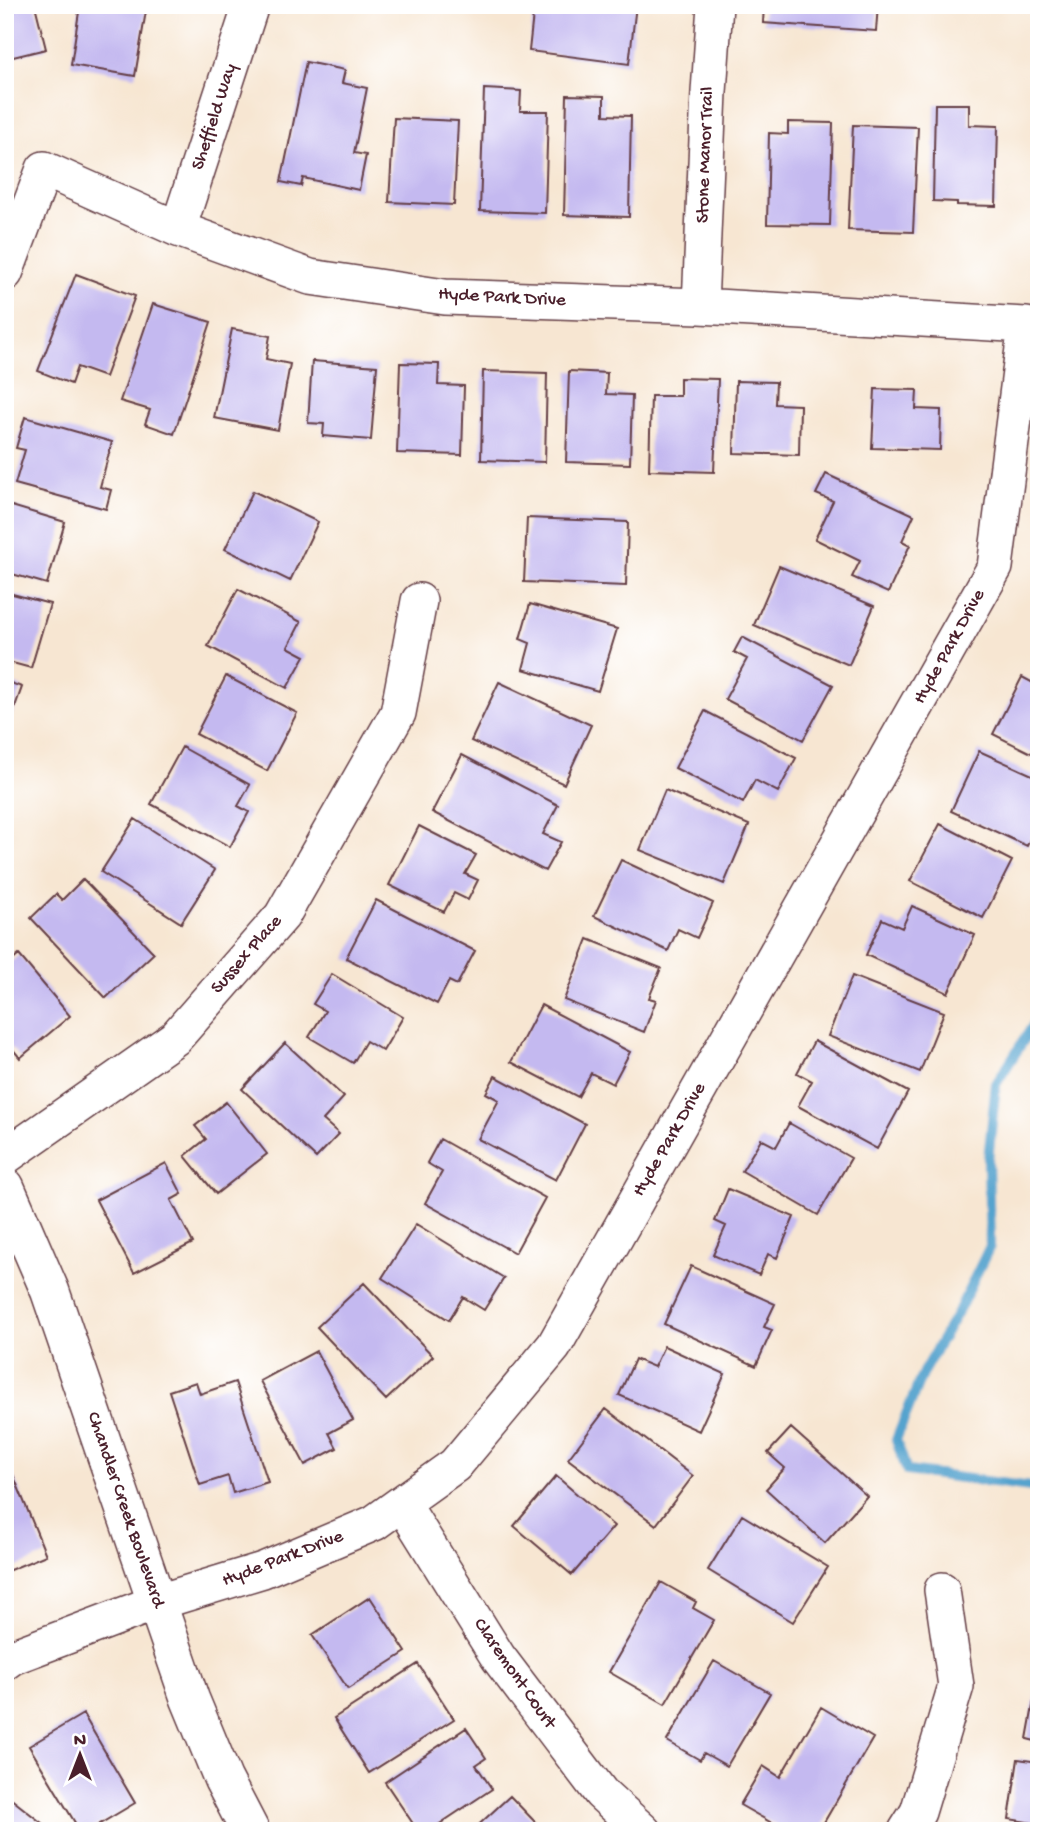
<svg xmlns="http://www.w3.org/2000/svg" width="1044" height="1836" viewBox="0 0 1044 1836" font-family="'Gochi Hand',sans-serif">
<rect width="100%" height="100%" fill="#fff"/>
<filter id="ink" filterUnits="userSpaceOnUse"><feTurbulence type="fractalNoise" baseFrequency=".0143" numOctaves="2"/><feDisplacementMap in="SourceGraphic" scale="14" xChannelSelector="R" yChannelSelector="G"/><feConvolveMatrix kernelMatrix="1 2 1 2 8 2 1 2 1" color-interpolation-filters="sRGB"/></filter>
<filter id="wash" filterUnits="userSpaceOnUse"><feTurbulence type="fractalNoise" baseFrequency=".00686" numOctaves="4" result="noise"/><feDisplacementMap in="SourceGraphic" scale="28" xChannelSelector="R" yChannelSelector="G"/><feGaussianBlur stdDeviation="1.57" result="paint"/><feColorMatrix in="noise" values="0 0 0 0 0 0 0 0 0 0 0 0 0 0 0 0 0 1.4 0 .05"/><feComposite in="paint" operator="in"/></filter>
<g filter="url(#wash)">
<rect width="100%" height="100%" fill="#f7e6d2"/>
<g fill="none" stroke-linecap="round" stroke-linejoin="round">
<path stroke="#55a3ce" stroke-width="10" d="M1039,1016L996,1084L988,1160L990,1246L960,1308L923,1372L896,1440L907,1471L1039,1488"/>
</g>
<g id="blocks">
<path fill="#c4b9f0" d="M5,5H35L46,49L5,59Z
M80,5H147L135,76L71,65Z
M534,5H636L629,64L529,51Z
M764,5H878L876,31L763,23Z
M306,62L345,70L342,83L367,88L354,153L366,155L359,190L303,178L301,186L281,182Z
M484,89L521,91L520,111H548L545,213L480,211Z
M567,95L604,96V115L631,116L629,217L564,215Z
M935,104H969V125L998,126L996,206L957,205V202L933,201Z
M394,118L458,121L454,205L389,202Z
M788,122L833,123L830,225L767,224L769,133L788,134Z
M853,125L918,127L913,232L848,230Z
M76,274L135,296L105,377L77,367L71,384L38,371Z
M153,304L211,322L174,434L145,424L150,410L120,401Z
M232,329L270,336L266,359L290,364L278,430L214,418Z
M312,361L377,366L371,440L323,436L324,424L308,423Z
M400,363L439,364L438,385L464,386L462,455L397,453Z
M483,371L547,373L545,462L481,460Z
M569,371L607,373L606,394L632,395L630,464L566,462Z
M680,378L718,379L714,472L649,470L651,396H680Z
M736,381L776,382L775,404L800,405L799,455L734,453Z
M875,389L917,390L916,409L941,410L940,450L872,448Z
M25,417L112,442L100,487L111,490L106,509L15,484L25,450L16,448Z
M826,474L914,515L902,541L910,545L888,593L852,577L860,561L815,539L833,501L816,494Z
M253,491L318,522L290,581L225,549Z
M5,504L65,522L47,584L5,572Z
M527,518L628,522L626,586L524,582Z
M779,566L874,606L849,665L754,625Z
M238,589L301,622L288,647L305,656L287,688L208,646Z
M5,592L50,604L31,668L5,661Z
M530,604L617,629L598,691L523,669L530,643L520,639Z
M742,637L833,685L803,740L725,699L747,659L734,652Z
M226,676L297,713L267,771L196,734Z
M1022,677L1039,686V757L993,734Z
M5,681L22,687L6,732H5Z
M499,682L591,725L564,784L471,741Z
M705,711L796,758L778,792L755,780L743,803L675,768Z
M182,747L250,785L238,806L249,812L230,847L151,804Z
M979,751L1039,778V820L1027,846L951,811Z
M462,755L558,805L543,834L561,842L545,871L432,812Z
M665,790L749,825L724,884L640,850Z
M135,819L215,870L181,923L101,872Z
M940,824L1012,861L983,918L910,881Z
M419,826L476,855L465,874L478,880L468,900L454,893L444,912L389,885Z
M621,860L713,903L697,938L678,929L668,951L594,916Z
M83,879L154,953L106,998L31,918L56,894L62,900Z
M376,900L475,951L457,985L449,981L437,1004L346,958Z
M912,906L975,935L948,993L866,955L882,919L902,928Z
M588,939L661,968L649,998L656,1000L644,1032L564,1000Z
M19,955L70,1016L20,1058L5,1040V967Z
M332,974L403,1017L383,1051L366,1041L353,1063L309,1037L325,1011L313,1004Z
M852,976L944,1012L920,1072L828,1036Z
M541,1005L630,1052L613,1084L591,1073L578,1097L511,1062Z
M814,1041L908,1092L877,1149L798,1106L812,1081L797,1073Z
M285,1043L344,1097L323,1120L339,1134L316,1158L242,1089Z
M495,1076L585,1124L556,1180L478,1139L499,1100L486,1093Z
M226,1102L267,1154L216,1194L185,1156L206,1139L195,1126Z
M789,1123L851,1158L818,1215L742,1171L761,1139L776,1147Z
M440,1139L545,1198L515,1253L425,1203L442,1172L427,1163Z
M166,1163L182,1194L171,1200L193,1243L134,1273L96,1200Z
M728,1189L794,1217L777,1258L768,1254L759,1275L713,1255L726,1226L715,1221Z
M416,1224L504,1278L484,1310L463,1297L449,1320L382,1278Z
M691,1266L775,1304L764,1327L772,1330L756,1366L664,1324Z
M364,1283L433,1356L386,1400L317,1327Z
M664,1346L725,1374L699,1431L619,1395L635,1359L654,1367Z
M316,1351L353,1420L329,1433L337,1448L305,1465L260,1381Z
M196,1382L200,1394L235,1382L268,1482L233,1493L228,1476L200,1485L169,1391Z
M606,1409L693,1476L656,1525L568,1459Z
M791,1428L867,1496L825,1543L766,1489L785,1468L768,1453Z
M5,1455L46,1555L5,1572Z
M556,1476L614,1526L572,1575L514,1526Z
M742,1515L828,1567L793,1622L708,1570Z
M661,1582L696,1602L693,1608L714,1620L665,1704L609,1672Z
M370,1597L406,1652L348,1689L312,1635Z
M714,1661L770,1693L727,1766L704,1753L700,1760L667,1741Z
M418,1664L454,1719L369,1773L334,1718Z
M1037,1684H1039V1742L1027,1739Z
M821,1707L873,1738L819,1831H786L740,1805L763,1766L780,1777Z
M83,1714L135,1803L88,1831H80L29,1746Z
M466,1728L486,1758L476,1765L492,1789L429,1831H418L385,1782Z
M1018,1759L1039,1762V1824L1009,1819Z
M5,1794L52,1831H5Z
M510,1796L537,1824L529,1831H472Z"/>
</g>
</g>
<g filter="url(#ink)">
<use href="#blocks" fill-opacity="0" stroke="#643d44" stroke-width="2"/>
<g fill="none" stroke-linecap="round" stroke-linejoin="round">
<defs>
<path id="minor" d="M178,229L251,5
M5,273L44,169L178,229L310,277L445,297L700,306L1026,325L995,567L554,1346L455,1465L374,1523L263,1570L155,1603L12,1657L5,1662
M700,306L709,92L715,5
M5,1157L175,1038L282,916L398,713L419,601
M402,1503L498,1657L601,1793L643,1831
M906,1831L918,1812L956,1686L942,1590"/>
<path id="tertiary" d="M5,1187L50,1291L190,1699L223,1779L250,1831"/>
</defs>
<use href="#minor" stroke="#643d44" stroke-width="38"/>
<use href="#tertiary" stroke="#643d44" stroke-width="41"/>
<use href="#minor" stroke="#fff" stroke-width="35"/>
<use href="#tertiary" stroke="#fff" stroke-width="38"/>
</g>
</g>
<g text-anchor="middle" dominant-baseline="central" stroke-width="7" stroke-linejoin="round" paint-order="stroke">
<g font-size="19" fill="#4a1f2b" stroke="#fff">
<text transform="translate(215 117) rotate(-72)">Sheffield Way</text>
<text transform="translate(706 155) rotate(-88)">Stone Manor Trail</text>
<text transform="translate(502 298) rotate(3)">Hyde Park Drive</text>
<text transform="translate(950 647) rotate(-61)">Hyde Park Drive</text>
<text transform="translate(247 955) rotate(-49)">Sussex Place</text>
<text transform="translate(670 1140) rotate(-60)">Hyde Park Drive</text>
<text transform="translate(125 1510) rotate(71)">Chandler Creek Boulevard</text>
<text transform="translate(283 1559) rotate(-21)">Hyde Park Drive</text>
<text transform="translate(514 1674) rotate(55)">Claremont Court</text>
</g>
</g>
<rect width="1044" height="1836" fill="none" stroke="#fff" stroke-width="28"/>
<g transform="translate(80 1755)" stroke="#ffffff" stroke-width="5" paint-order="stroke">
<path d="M0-5L12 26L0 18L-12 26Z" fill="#4a1f2b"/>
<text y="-10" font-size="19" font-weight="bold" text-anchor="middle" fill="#4a1f2b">N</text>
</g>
</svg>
